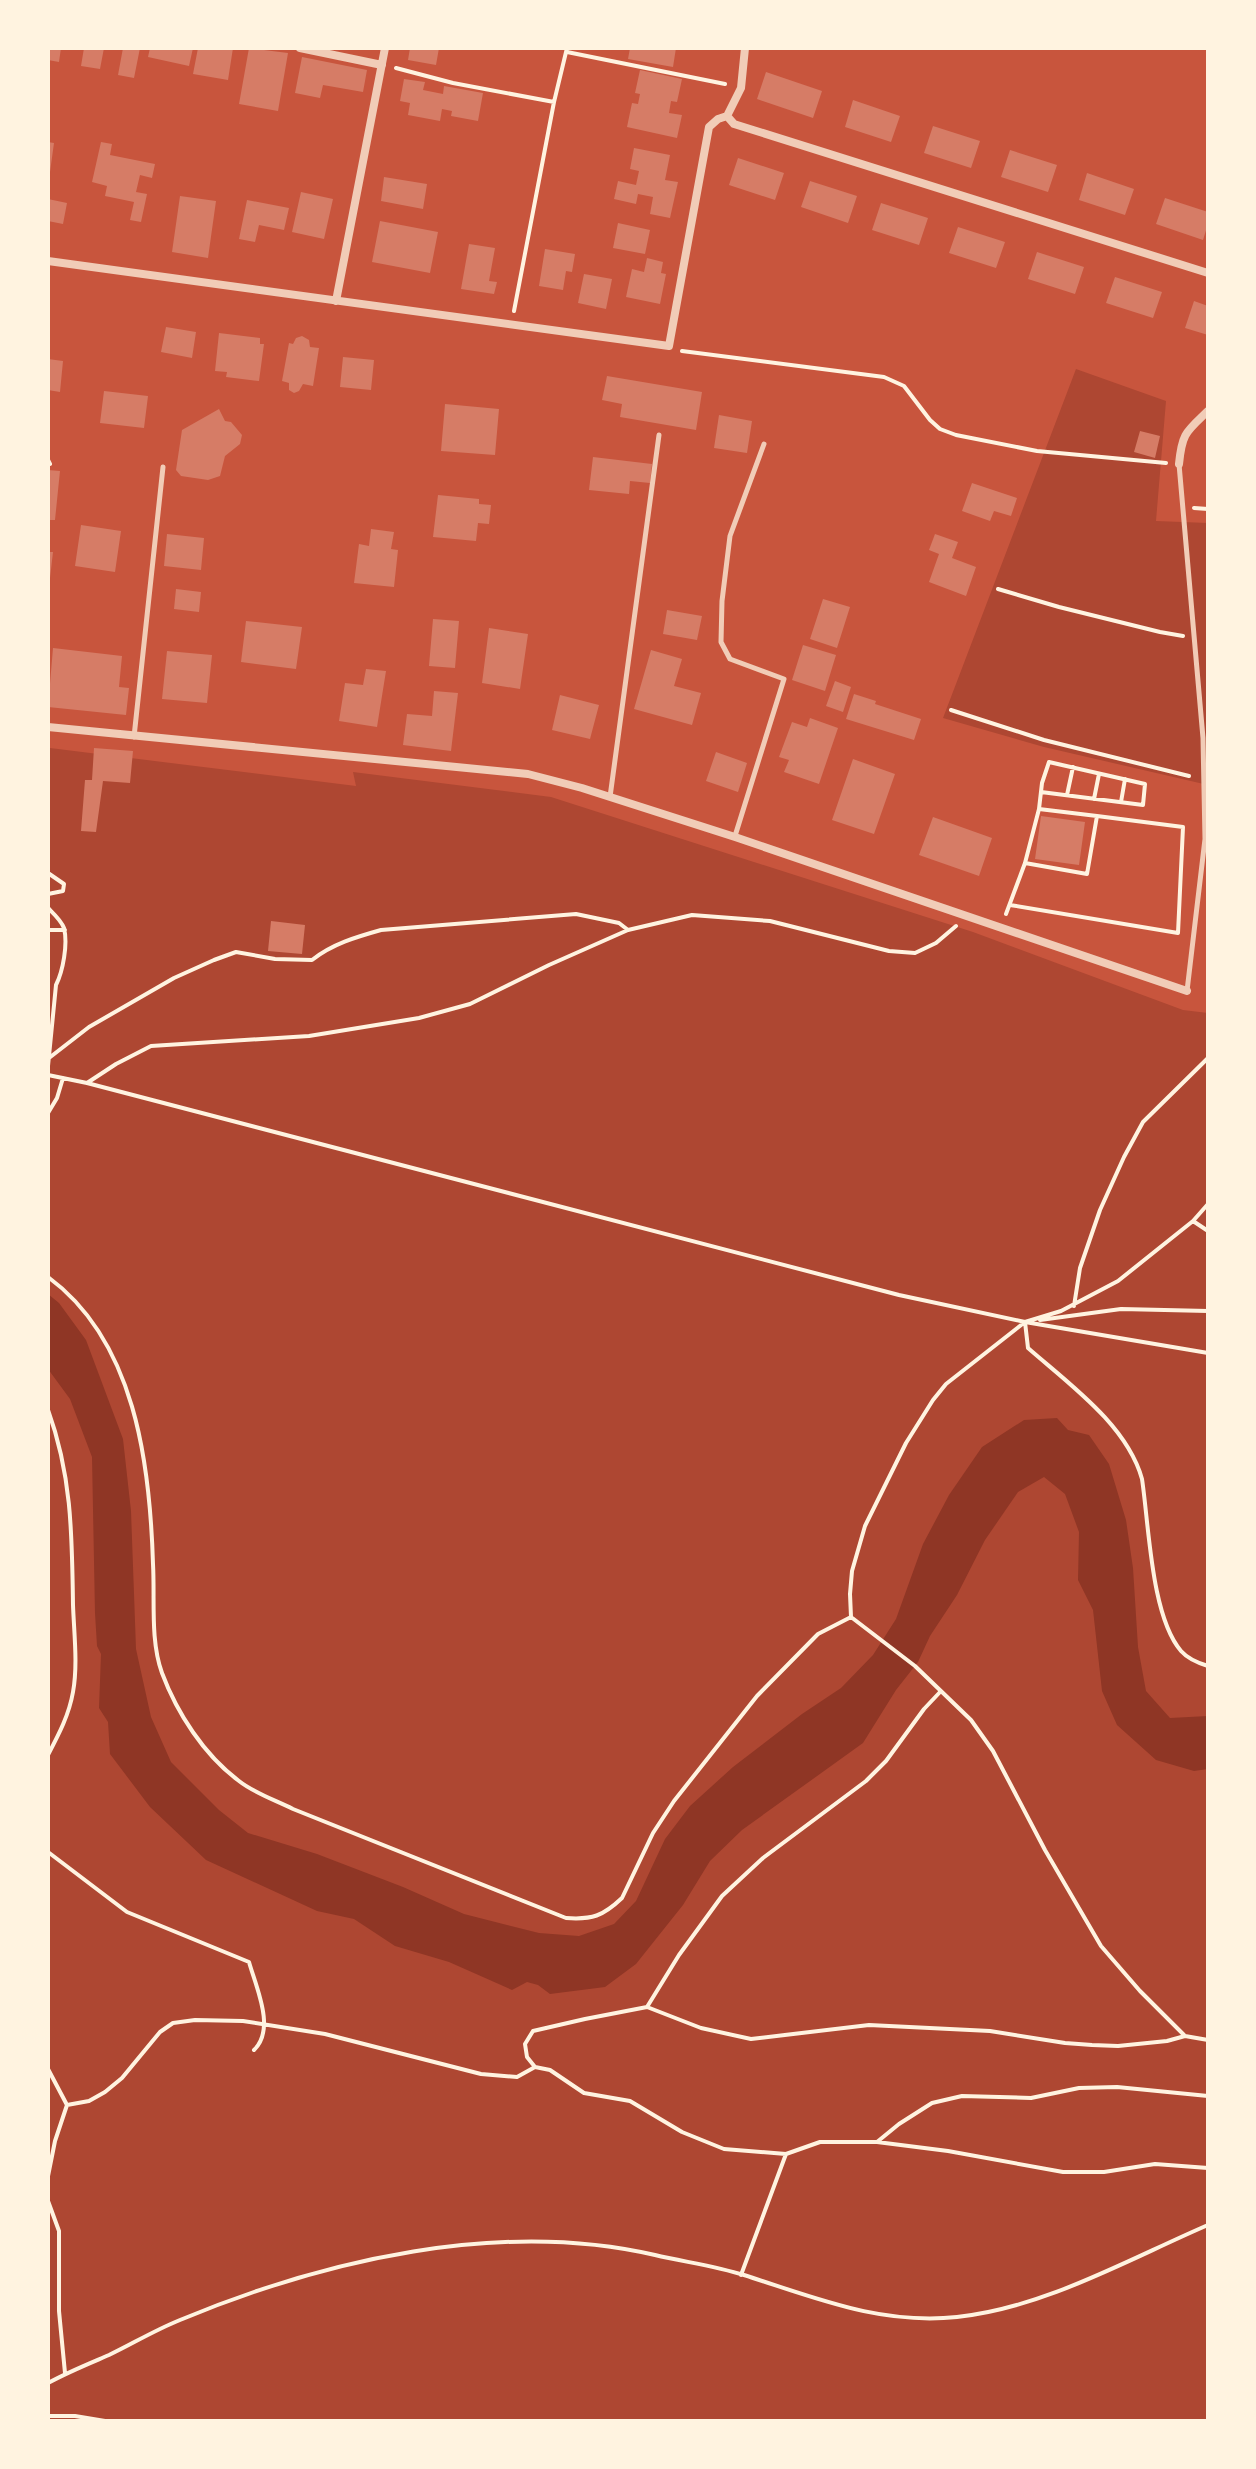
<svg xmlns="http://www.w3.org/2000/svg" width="1256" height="2469" viewBox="0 0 1256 2469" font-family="Helvetica,sans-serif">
<rect width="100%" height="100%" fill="#c8553d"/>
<path fill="#ae4732" d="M1076,369L1166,401L1156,521L1208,523V785L1044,747L943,718Z
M48,746L50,748L356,786L353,772L551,797L973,932L1183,1010L1208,1013V2421H48Z"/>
<path fill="#8f3625" d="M48,1294L59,1303L86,1340L123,1439L131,1511L136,1649L151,1717L171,1762L219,1810L248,1833L317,1854L403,1887L464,1914L539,1933L579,1936L614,1924L636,1901L665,1839L690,1806L733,1767L802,1714L841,1688L873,1655L896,1619L923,1544L949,1495L982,1447L1024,1420L1057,1418L1068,1430L1089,1435L1109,1464L1126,1520L1133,1568L1138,1647L1146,1691L1170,1718L1208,1716V1769L1194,1771L1156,1760L1117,1725L1102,1691L1093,1610L1078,1580L1079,1532L1065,1494L1044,1477L1018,1492L985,1540L957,1595L930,1636L918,1662L896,1690L863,1743L742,1830L710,1861L683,1905L636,1964L605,1987L550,1994L538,1985L527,1982L512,1990L449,1962L395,1946L354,1919L317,1911L206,1860L150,1807L110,1754L108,1722L99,1708L101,1654L97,1646L95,1613L92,1457L70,1399L48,1369Z"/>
<path fill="#d67c66" d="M48,48H61L59,62L48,60Z
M84,48H104L100,69L81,66Z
M123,48H140L134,78L118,75Z
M150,48H193L189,66L148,57Z
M198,48H233L228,80L193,74Z
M249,48L288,53L278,111L239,104Z
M410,48H439L436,65L408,60Z
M630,48H676L673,67L628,59Z
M302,57L367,70L363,92L323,85L320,98L295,93Z
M640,70L682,79L677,102L671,101L669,113L682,115L677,138L627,127L632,103L638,104L640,94L635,93Z
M766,72L822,91L813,118L757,99Z
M404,79L425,82L423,90L443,94L444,86L483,93L478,121L451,116L452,111L442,109L440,121L408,115L410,103L400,101Z
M853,100L900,116L891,142L845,127Z
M933,126L980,141L971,168L924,153Z
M48,142L54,143L50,172L48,171Z
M101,142L112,144L110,155L155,164L152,178L140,175L136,192L147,194L141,222L130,220L134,202L105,196L107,186L92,182Z
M634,148L670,155L665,180L678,182L670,218L650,214L653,197L638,194L636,204L614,199L618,181L636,185L639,171L630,169Z
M1010,150L1057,165L1048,192L1001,177Z
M738,158L784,173L775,200L729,185Z
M1087,173L1134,189L1125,215L1079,200Z
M384,177L427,184L423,209L381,201Z
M810,181L857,196L848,223L801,207Z
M301,192L333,199L324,239L292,232Z
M180,196L216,201L208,258L172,252Z
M1165,198L1208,212V224L1203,240L1156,224Z
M48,199L67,203L63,224L48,221Z
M247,200L289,208L284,230L259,225L255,242L239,239Z
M881,203L928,218L919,245L872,230Z
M380,221L438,232L430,273L372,262Z
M618,223L650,230L645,254L613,248Z
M958,227L1005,242L996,268L949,253Z
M469,244L495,248L489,281L497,282L494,294L461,289Z
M545,249L575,254L572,272L566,271L563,290L539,286Z
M1037,252L1084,267L1075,294L1028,279Z
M647,258L663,262L661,273L666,274L660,304L626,297L632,269L644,272Z
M584,274L612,279L606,309L578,303Z
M1115,277L1162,292L1153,318L1106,303Z
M1194,301L1208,306V335L1185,328Z
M166,327L196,332L192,358L161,352Z
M219,333L260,338V344H264L259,381L226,377L227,372L215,371Z
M302,336L309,340L310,347L319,348L313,386L303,384L299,391L294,393L289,390V383L282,381L289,343L293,344L296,338Z
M343,357L374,360L371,390L340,387Z
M48,359L63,361L60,392L48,390Z
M607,376L702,392L696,430L620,417L622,404L602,400Z
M104,391L148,396L144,428L100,423Z
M445,404L499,409L495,455L441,451Z
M219,409L225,421L231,422L242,435L240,444L225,456L220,476L208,480L181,476L176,470L182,430Z
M719,415L752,421L747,453L714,448Z
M1140,431L1160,436L1155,458L1134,452Z
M593,457L652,464L650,483L630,481L629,494L589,490Z
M48,470L60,471L55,520H48Z
M972,483L1017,498L1011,516L994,511L990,521L962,511Z
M438,495L479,499V504L491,505L489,524L478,523L476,541L433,537Z
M81,525L121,531L115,572L75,566Z
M371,529L394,532L391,549L398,550L394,587L354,583L359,544L369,546Z
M167,534L204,538L201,570L164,566Z
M935,534L958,542L952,558L976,567L966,596L929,582L939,554L929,550Z
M48,552H53L50,578H48Z
M176,589L201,592L199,612L174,609Z
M823,599L850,607L837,648L810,639Z
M667,610L702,616L697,640L663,634Z
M433,619L459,621L455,668L429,666Z
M246,621L302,627L296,669L241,662Z
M489,628L528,634L520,689L482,683Z
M803,645L836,655L825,691L792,680Z
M53,648L122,656L119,687L129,688L126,715L48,707Z
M651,650L682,659L674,686L701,693L692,725L634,709Z
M167,651L212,655L207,703L162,699Z
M366,669L386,671L377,727L339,721L345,683L363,685Z
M835,681L851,687L843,712L826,706Z
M434,691L458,693L451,751L403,745L407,714L432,716Z
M854,694L876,701L875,704L921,719L914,740L846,719Z
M560,695L599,705L590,739L552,730Z
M810,718L838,728L819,784L784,772L789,760L779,757L792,722L807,727Z
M94,748L133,751L130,783L103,781L96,832L81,831L85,780H92Z
M716,752L747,763L738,792L706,781Z
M853,759L895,774L874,834L832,820Z
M1041,816L1085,822L1079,865L1035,859Z
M933,817L992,838L979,876L919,855Z
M271,921L305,925L302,954L268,951Z"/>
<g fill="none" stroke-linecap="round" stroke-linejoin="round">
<path stroke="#fff3e0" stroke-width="4" d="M567,52L725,84
M396,68L453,83L554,102
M514,311L554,102L567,48
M682,351L884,377L904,386L930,420L940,429L956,435L1037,451L1166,463
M48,460L50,464
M1194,508L1208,509
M998,589L1059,607L1160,632L1183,636
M951,710L1044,740L1189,776
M1067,795L1073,767
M1094,799L1099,774
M1121,802L1125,779
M1039,809L1042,783L1049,762L1145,784L1143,805L1041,792
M48,873L64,884L63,891L48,894
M1010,905L1178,933L1183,827L1097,816
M48,908C54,914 61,920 64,928C68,944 63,971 56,985L48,1066
M1006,914L1025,863L1039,809L1097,816L1087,874L1025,863
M48,930H65
M49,1058L89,1027L174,978L214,960L236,952L275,959L312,960C332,944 356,937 381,930L576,914L619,923L628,930
M48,1075L87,1083L899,1295L1025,1322L1208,1353
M87,1083L116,1064L151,1046L309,1036L419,1018L470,1004L549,965L628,930L692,915L770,921L889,951L915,953L936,943L956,926
M48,1113L57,1098L63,1078
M1193,1221L1208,1231
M48,1277C135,1341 150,1463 153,1564C155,1599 150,1640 162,1673C177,1713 204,1755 239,1781C254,1793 275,1800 293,1809L566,1918C592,1920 603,1916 622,1898L653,1833L674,1801L757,1696L818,1634L851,1617L850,1594L852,1571L865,1526L906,1443L933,1400L946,1384L1025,1322L1061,1311L1118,1281L1193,1221L1208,1204
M1074,1306L1080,1268L1100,1210L1124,1157L1143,1122L1208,1058
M1040,1320L1121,1309L1208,1311
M1025,1322L1028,1348C1069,1384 1127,1425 1142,1479C1149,1525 1151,1616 1181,1651C1188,1659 1198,1663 1208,1666
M48,1410C72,1476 72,1536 73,1605C74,1633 78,1665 73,1692C69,1715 59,1734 48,1755
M851,1617L915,1666L971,1720L993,1751L1045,1850L1101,1946L1140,1991L1184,2035
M48,1852L127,1912L249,1962C256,1987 276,2029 254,2050
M647,2007L679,1955L722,1896L763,1858L866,1781L886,1761L924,1709L941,1691
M535,2067L527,2057L525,2044L533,2031L585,2019L647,2007L701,2028L751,2039L869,2025L990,2031L1065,2043L1092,2045L1118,2046L1167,2041L1185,2036L1208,2040
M48,2069L67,2105
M877,2142L948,2151L1063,2172H1104L1155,2164L1208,2168
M786,2154L820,2142H877L899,2124L932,2103L962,2096L1031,2098L1079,2088L1117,2087L1208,2096
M48,2176L55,2141L67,2105L89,2101L105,2092L122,2078L160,2032L173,2023L195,2020L243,2021L325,2034L481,2074L517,2077L535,2067L550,2070L584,2093L630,2101L682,2132L724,2149L786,2154L741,2275
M48,2201L59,2231V2311L65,2373
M48,2383C68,2372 88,2364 109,2355C132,2344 155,2330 180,2320C324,2260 500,2219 655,2255C685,2262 715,2266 744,2275C816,2298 880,2325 957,2317C1044,2308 1129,2259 1208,2225
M48,2416H75L105,2421"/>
<path stroke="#f1ccb7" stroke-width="5" d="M1179,464L1203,738L1205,839L1187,991
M134,737L163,467
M610,797L659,435
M735,836L784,679L730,659L721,642L722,601L730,536L764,444"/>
<path stroke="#f1ccb7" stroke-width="8" d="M300,48L382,65
M745,48L741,88L727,116L734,124L1208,273
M48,261L669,346L709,127L718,119L727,116
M336,301L385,48
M1179,464C1182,433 1186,432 1208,411
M48,727L528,774L582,788L735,837L1187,991"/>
</g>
<rect width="1256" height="2469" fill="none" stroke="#fff3e0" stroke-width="100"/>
</svg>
